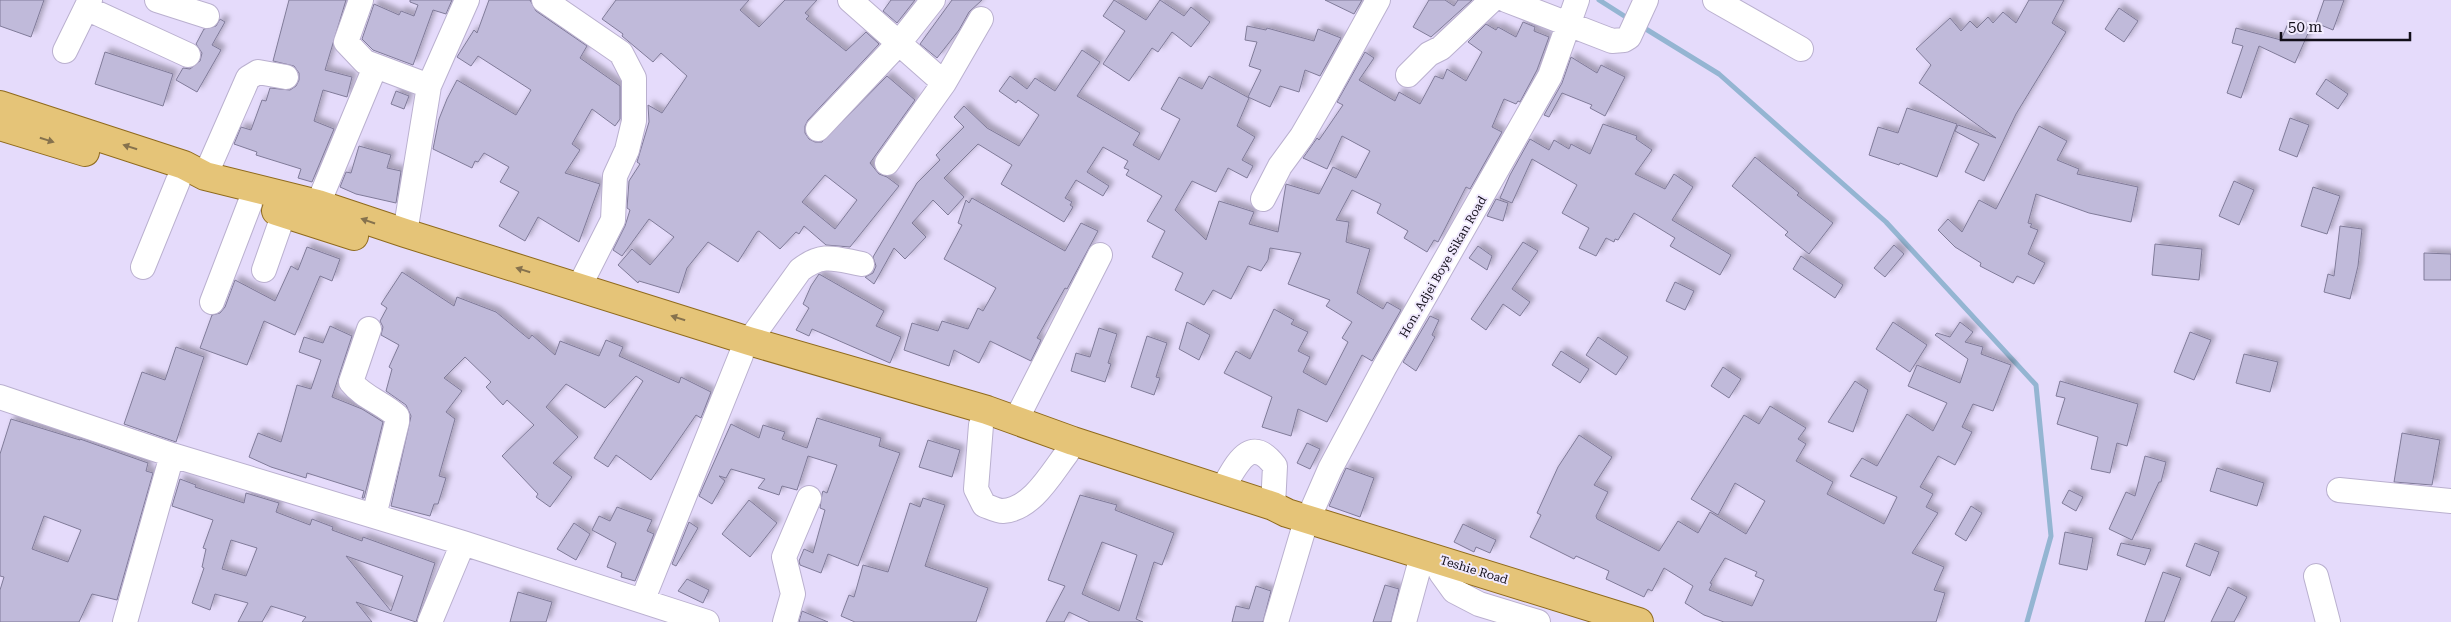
<svg xmlns="http://www.w3.org/2000/svg" width="2451" height="622" viewBox="0 0 2451 622" font-family="'Roboto Serif',serif">
<defs>
<filter id="shadow"><feDropShadow dx="4.5" dy="-4.5" stdDeviation="2.5" flood-color="#0004"/></filter>
</defs>
<rect width="100%" height="100%" fill="#e5dbfb"/>
<g fill="none" stroke-linecap="round" stroke-linejoin="round">
<path stroke="#94b5d2" stroke-width="5" d="M1599,0L1629,19
M1641,26L1719,74L1886,222L2036,385L2051,536L2027,622"/>
</g>
<path fill="#c0bada" stroke="#807b99" fill-rule="evenodd" filter="url(#shadow)" d="M0,0H44L31,37L0,26Z
M289,0H346L325,70L352,77L347,97L323,90L314,121L334,129L312,182L298,178L301,169L256,155L257,152L234,144L241,127L251,130L262,100L266,101L270,88L290,90L296,86L299,80V73L294,66L273,61Z
M410,0H452L446,14L433,10L413,65L373,50L362,39L374,4L399,15L401,11L414,16L418,5L410,2Z
M489,0H530L536,11L587,46L580,58L620,86V119L615,126L592,109L572,144L580,150L565,173L600,184L579,242L538,217L525,241L499,226L519,192L500,182L509,167L484,153L478,162L475,161L472,168L433,149L439,119L447,99L457,80L516,115L531,90L478,56L471,66L457,57L474,30L477,33Z
M616,0H749L740,10L759,27L785,0H817L805,13L809,16L806,19L846,51L866,32L879,44L808,120L805,126V133L809,139L815,142H822L887,76L915,100L870,163L879,174L887,177L899,186L850,247L826,245L804,226L799,234L796,232L780,249L759,231L757,232L738,262L708,242L687,268L679,293L639,281L638,283L618,265L632,249L650,265L674,237L649,219L622,256L613,250L625,226L630,210L627,208L629,181L640,164L637,162L649,122L648,105L662,113L687,76L661,53L653,62L622,36L623,34L602,19ZM825,175L857,200L835,229L802,202Z
M891,0H915L897,23L883,11Z
M952,0H982L969,12L959,30L937,58L920,44Z
M1114,0L1146,20L1160,0L1184,16L1191,7L1210,22L1191,47L1172,32L1158,52L1152,48L1129,81L1103,64L1125,31L1103,16Z
M1325,0H1362L1354,14Z
M1429,0H1445L1454,6L1458,0H1472L1431,37L1413,27Z
M2029,0H2064L2052,23L2066,32L2016,114L1984,181L1965,172L1979,144L1955,131L1958,125L1996,138L1919,83L1931,65L1916,49L1950,18L1961,31L1970,21L1977,28L1988,17L1993,23L2003,12L2016,23Z
M2324,0H2344L2333,30L2316,23Z
M2119,8L2138,21L2124,42L2105,29Z
M220,19L225,22L212,45L221,50L197,92L176,80L183,68L190,69L200,61L202,53L196,44L204,29L216,26Z
M2289,21L2309,31L2295,63L2259,46L2241,98L2227,93L2243,46L2232,43L2236,28L2281,40Z
M1523,22L1535,27L1534,31L1549,37L1537,70L1520,102L1518,101L1516,104L1504,99L1492,127L1502,132L1470,189L1466,187L1438,242L1434,240L1427,252L1404,238L1408,231L1377,213L1381,204L1352,190L1336,220L1349,222L1346,242L1370,249L1357,293L1383,309L1387,302L1401,310L1372,361L1362,355L1327,422L1298,409L1291,436L1262,427L1272,397L1224,373L1236,351L1250,359L1274,309L1294,320L1291,324L1308,332L1298,351L1310,357L1303,372L1326,385L1348,342L1342,338L1352,322L1326,306L1330,300L1288,284L1301,253L1270,248L1268,260L1261,271L1248,266L1231,299L1213,290L1204,305L1175,290L1183,273L1152,257L1165,231L1147,221L1162,196L1126,175L1129,170L1124,168L1128,161L1103,147L1087,172L1109,186L1103,196L1076,180L1065,198L1072,202L1070,205L1073,207L1064,222L1001,184L1012,165L978,144L944,178L964,197L948,215L933,200L912,223L926,237L905,259L894,248L874,284L865,277L873,273L876,266L873,257L917,183L940,160L936,155L964,127L954,117L964,106L987,128L1019,146L1039,115L1018,100L1016,103L999,91L1010,76L1027,89L1035,78L1055,91L1082,50L1100,62L1077,96L1140,133L1133,145L1159,160L1180,119L1161,109L1179,77L1202,89L1209,76L1249,98L1237,126L1255,137L1242,160L1253,166L1247,178L1228,168L1216,192L1192,181L1175,210L1206,240L1219,201L1254,212L1249,224L1278,232L1286,184L1319,194L1333,167L1356,178L1370,151L1342,136L1327,169L1303,158L1317,138L1319,140L1343,105L1337,102L1365,52L1374,58L1359,80L1395,101L1399,92L1420,104L1435,76L1443,79L1447,69L1466,81L1482,52L1468,42L1486,24L1496,30L1498,27L1516,37Z
M1247,26L1266,30L1267,28L1314,41L1318,29L1341,38L1320,76L1305,70L1299,92L1280,86L1270,107L1248,97L1261,70L1249,66L1257,42L1245,40Z
M105,52L173,74L163,106L95,84Z
M1571,57L1597,73L1601,65L1625,77L1605,116L1590,108L1592,105L1562,93L1549,117L1544,115L1562,83Z
M2326,79L2348,94L2338,109L2316,94Z
M396,91L409,96L404,109L391,104Z
M1907,108L1957,124L1937,177L1900,163L1899,165L1869,155L1878,127L1898,133Z
M2290,118L2309,125L2297,157L2279,150Z
M1603,124L1637,136L1636,139L1652,150L1635,174L1665,189L1674,174L1693,187L1672,220L1731,255L1720,275L1670,246L1675,238L1634,213L1618,240L1615,239L1614,242L1606,238L1596,256L1579,248L1589,228L1562,213L1577,185L1532,159L1512,203L1500,198L1510,175L1530,139L1549,150L1554,140L1569,149L1571,144L1590,154Z
M2039,126L2067,141L2057,160L2079,169L2077,174L2138,187L2131,222L2089,213L2036,194L2028,223L2032,224L2030,227L2038,230L2028,254L2045,263L2034,284L2017,276L2013,283L1980,266L1981,263L1955,247L1938,230L1948,219L1962,232L1979,200L1996,209Z
M359,146L391,155L387,168L401,171L396,203L356,194L340,187L346,172L351,173Z
M1755,157L1799,193L1797,195L1833,223L1809,254L1785,235L1788,232L1732,186Z
M2234,181L2254,190L2239,225L2219,216Z
M2313,187L2340,196L2327,234L2301,226Z
M972,198L1065,251L1081,223L1098,231L1067,289L1065,288L1037,338L1041,340L1031,361L990,341L979,363L954,350L949,366L904,350L912,323L938,331L942,321L968,329L978,308L983,311L996,288L944,259L962,225L958,223L966,200L969,203Z
M1496,199L1508,203L1503,221L1487,216Z
M2340,226L2362,229L2358,266L2350,299L2324,292L2328,274L2334,276Z
M1523,242L1538,251L1512,289L1530,302L1520,316L1503,304L1486,330L1471,319Z
M2155,244L2202,249L2199,280L2152,275Z
M1894,245L1904,254L1885,277L1874,268Z
M1478,246L1492,256L1487,270L1469,258Z
M307,247L340,259L332,281L320,276L295,335L264,321L247,365L200,348L212,315L220,313L225,307L235,280L275,301L291,266L298,270Z
M2424,253L2451,254V280H2424Z
M1801,256L1843,285L1835,298L1793,269Z
M402,272L454,306L457,297L496,312L529,339L532,335L555,355L560,341L599,356L606,340L623,347L619,356L679,383L681,377L711,392L701,418L696,415L651,480L616,455L608,467L594,458L643,381L636,376L605,408L566,384L546,407L578,437L553,463L572,477L550,507L536,497L538,494L502,456L534,425L507,400L503,405L486,387L491,382L465,357L444,378L462,391L446,412L455,419L439,476L446,478L438,504H434L430,516L391,506L411,416L406,405L386,391L392,369L389,367L399,345L381,335L383,327L380,321L387,308L381,304Z
M819,274L884,311L876,326L901,337L890,363L812,329L809,336L796,330L809,308L803,304L811,286Z
M1675,282L1694,291L1685,310L1666,301Z
M1430,316L1439,320L1432,335L1435,337L1416,371L1403,362Z
M1187,322L1210,335L1199,360L1179,349Z
M1893,322L1927,345L1910,372L1876,349Z
M1960,322L1973,332L1965,342L1983,347L1981,354L2011,365L1993,411L1973,404L1962,427L1972,432L1955,465L1938,456L1920,487L1933,494L1926,507L1938,513L1912,553L1944,567L1934,590L1945,593L1936,622H1724L1704,615L1685,603L1693,586L1664,568L1652,591L1648,589L1644,597L1606,579L1609,571L1576,556L1574,559L1530,537L1541,515L1537,513L1558,467L1579,435L1612,457L1594,485L1608,492L1596,516L1597,519L1659,551L1678,521L1698,533L1710,512L1746,534L1765,501L1735,483L1718,515L1691,499L1744,415L1759,424L1770,406L1806,428L1798,439L1806,444L1796,461L1833,482L1827,494L1884,524L1897,497L1850,476L1862,458L1877,466L1907,414L1933,431L1947,403L1908,386L1917,365L1960,383L1968,359L1935,335L1937,333L1950,337ZM1725,558L1757,572L1755,576L1764,580L1752,606L1709,590L1712,584L1710,583Z
M330,326L352,336L332,397L362,409L383,422L364,498H362L364,491L307,473L306,478L271,467L249,457L258,433L281,442L297,385L311,389L321,360L299,352L304,337L323,343Z
M1099,328L1117,334L1108,363L1111,364L1105,382L1071,371L1076,353L1090,357Z
M2190,332L2211,340L2194,380L2174,372Z
M1147,336L1167,343L1156,377L1160,378L1154,395L1131,387Z
M1598,337L1628,357L1616,375L1586,355Z
M176,347L204,357L176,442L124,424L142,372L165,380Z
M1561,351L1589,369L1580,383L1552,365Z
M2244,354L2278,362L2270,392L2236,383Z
M1723,367L1741,379L1729,398L1711,386Z
M1855,381L1868,390L1853,432L1828,422Z
M2060,381L2138,404L2127,446L2117,443L2110,473L2091,469L2098,437L2057,424L2065,398L2056,396Z
M817,418L881,438L879,446L900,453L858,566L828,554L821,573L800,565L799,561L804,549L813,553L825,510L820,508L822,494L823,491L827,493L837,465L808,456L797,490L782,486L779,495L758,488L765,479L731,469L726,478L719,476L725,481L712,504L699,496L731,424L759,438L763,425L785,432L782,439L807,448Z
M11,419L80,440V439L148,463L146,471L153,473L117,600L92,594L79,622H0V590L4,577L0,576V454ZM44,516L81,530L68,562L32,549Z
M2402,433L2440,440L2432,485L2394,482Z
M928,440L960,450L952,477L919,467Z
M1307,443L1320,449L1310,469L1297,463Z
M2145,456L2166,462L2161,482H2159L2132,540L2109,529L2126,492L2135,496Z
M1346,468L1374,478L1360,517L1329,506Z
M2217,468L2264,483L2257,506L2210,491Z
M180,479L196,485L195,487L244,503L246,493L279,503L276,512L310,525L312,519L333,527L332,530L362,541L363,537L435,563L416,622L356,602L372,622H302L306,617L271,606L262,622H238L248,603L215,594L210,610L192,603L204,568L202,567L206,549L203,548L213,520L172,506ZM231,540L257,548L246,576L222,569ZM346,556L403,576L391,611Z
M2069,490L2083,497L2076,511L2062,503Z
M1080,495L1117,505L1115,510L1174,533L1162,565L1154,562L1136,619L1143,622H1090L1069,612L1064,622H1046L1065,586L1048,580ZM1102,542L1137,555L1119,611L1082,594Z
M923,498L945,505L925,566L988,588L976,622H855L841,616L849,595L854,597L863,565L888,572L910,503L920,507Z
M749,500L777,523L750,557L722,534Z
M1971,506L1982,513L1966,541L1955,534Z
M617,507L652,520L647,531L654,534L635,581L621,577L622,573L607,567L616,543L592,530L599,516L610,521Z
M689,522L698,528L676,566L672,564Z
M574,523L590,534L576,560L557,549Z
M1463,524L1496,540L1490,553L1476,547L1474,552L1454,542Z
M2065,532L2093,538L2087,570L2059,564Z
M2121,543L2151,549L2145,565L2117,555Z
M2195,543L2219,552L2210,576L2186,566Z
M2163,572L2181,578L2164,622H2145Z
M687,579L709,590L703,603L678,591Z
M1385,585L1399,589L1391,622H1373Z
M1256,586L1271,591L1263,622H1232L1236,606L1249,609Z
M2228,587L2247,597L2234,622H2211Z
M518,592L552,602L546,622H510Z
M802,611L828,622H799Z"/>
<g fill="none" stroke-linecap="round" stroke-linejoin="round">
<defs>
<path id="minor" d="M157,0L207,16
M361,0L346,42L365,62L429,86
M544,0L621,53L634,78V121L627,150L615,176L613,220L579,287
M850,0L944,83
M1506,0L1612,41L1624,40L1629,37L1646,0
M1715,0L1801,49
M86,8L188,55
M65,51L90,0
M1408,75L1429,54L1441,48L1492,0
M818,129L899,43L933,0
M887,163L944,83L981,19
M205,176L248,78L258,72L286,77
M1263,199L1280,166L1302,136L1324,98L1378,0
M318,204L375,67
M405,233L429,86L467,0
M143,267L178,181
M264,270L284,213
M212,302L250,203
M369,329L351,382C363,397 383,403 397,416V422L374,516
M749,341L800,270C823,252 835,259 862,264
M0,397L172,455L463,543L707,622
M1016,420L1100,255
M981,425L976,489L984,505C990,507 997,511 1003,511C1032,509 1051,474 1067,453
M1222,489C1236,467 1249,432 1275,466L1273,506
M2339,490L2451,501
M1441,573L1454,591L1479,604L1538,622
M2316,576L2328,622
M643,599L741,355
M125,622L172,455
M430,622L463,543
M785,622L793,594L784,557L809,498
M1276,622L1303,531L1330,469L1384,368L1550,76L1577,0
M1404,622L1419,567"/>
<path id="major" d="M0,105L184,165L205,176L318,204L405,233L749,341L987,410L1073,441L1273,506L1287,513L1639,622
M0,126L85,152
M276,211L354,236"/>
</defs>
<use href="#minor" stroke="#bab0cf" stroke-width="26"/>
<use href="#major" stroke="#8f6a1c" stroke-width="30"/>
<use href="#minor" stroke="#fff" stroke-width="24"/>
<use href="#major" stroke="#e5c478" stroke-width="28"/>
</g>
<defs><path id="oneway-solid" d="M-6-.8H1V-3.2L6.5 0L1 3.2V.8H-6Z" transform="scale(1.25)"/></defs>
<g fill="#86724d">
<use href="#oneway-solid" transform="translate(47 140) rotate(17)"/>
<use href="#oneway-solid" transform="translate(130 147) rotate(-162)"/>
<use href="#oneway-solid" transform="translate(368 221) rotate(-161)"/>
<use href="#oneway-solid" transform="translate(523 270) rotate(-163)"/>
<use href="#oneway-solid" transform="translate(678 318) rotate(-163)"/>
</g>
<g text-anchor="middle" dominant-baseline="central" stroke-width="4" stroke-linejoin="round" paint-order="stroke">
<g font-size="12" fill="#120e19" stroke="#f1eafe">
<text transform="translate(1443 267) rotate(-60)">Hon. Adjei Boye Sikan Road</text>
<text transform="translate(1474 570) rotate(17)">Teshie Road</text>
</g>
</g>
<path d="M2281 32v8h129v-8" fill="none" stroke="#120e19" stroke-width="2.5"/>
<text x="2288" y="32" font-size="15" fill="#120e19" stroke="#f1eafe" stroke-width="4" paint-order="stroke">50 m</text>
</svg>
